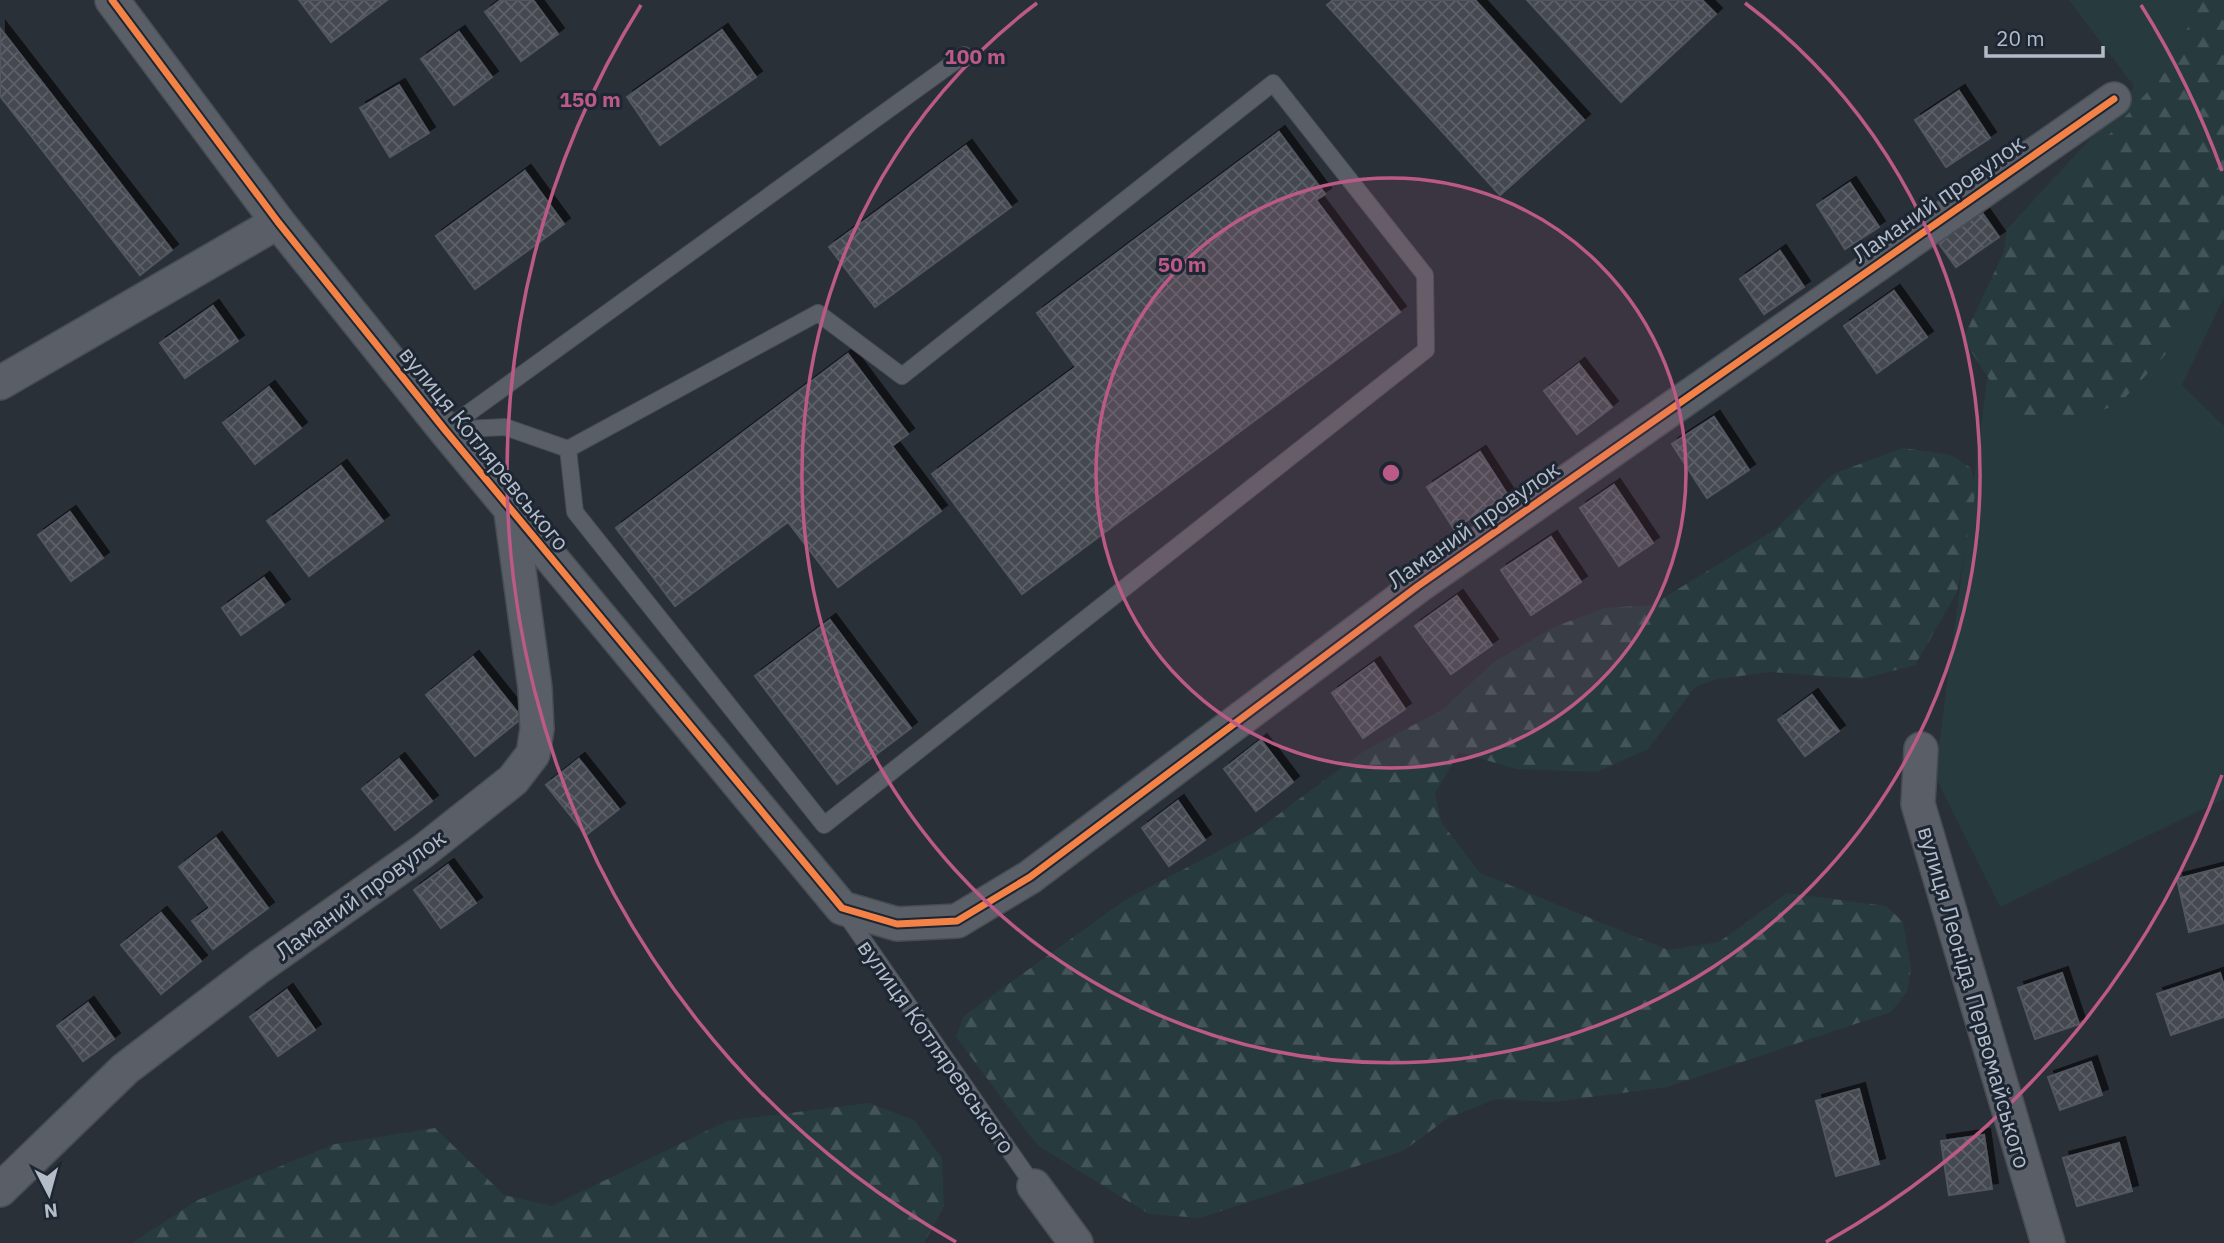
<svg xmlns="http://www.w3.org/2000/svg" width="2224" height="1243" viewBox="0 0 2224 1243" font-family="'IBM Plex Sans',sans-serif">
<defs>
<pattern id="forest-firs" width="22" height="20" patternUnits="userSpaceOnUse" patternTransform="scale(1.75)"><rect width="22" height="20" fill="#273a3e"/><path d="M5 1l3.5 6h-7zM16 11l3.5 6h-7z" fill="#445559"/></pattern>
<pattern id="building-cross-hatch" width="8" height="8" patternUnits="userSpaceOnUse" patternTransform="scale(1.75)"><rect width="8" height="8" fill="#444950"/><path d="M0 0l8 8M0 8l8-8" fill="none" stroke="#5d6168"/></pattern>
<filter id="shadow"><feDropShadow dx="6" dy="-6" stdDeviation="0" flood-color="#0009"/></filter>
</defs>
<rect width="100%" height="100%" fill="#2a3038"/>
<path fill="#273a3e" d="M2069,0H2224V297L2182,385L2224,426V799L2000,907L1935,776L2007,229L2122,104L2134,86Z"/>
<path fill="url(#forest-firs)" d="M2186,0H2224V292L2118,405L2068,420L2012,414L1963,339L2004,252L2168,69L2190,23Z
M1903,448L1951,455L1971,468L1976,489L1957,592L1915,665L1862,679L1771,672L1717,679L1695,687L1648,749L1597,772L1516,769L1459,752L1435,793L1441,822L1480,873L1668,950L1719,942L1787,893L1886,906L1903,922L1911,968L1907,992L1891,1012L1667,1087L1554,1102L1496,1099L1448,1118L1403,1151L1200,1218L1149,1214L1037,1145L956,1037L964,1016L1125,900L1255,832L1364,751L1442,710L1494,662L1554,627L1605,608L1652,605L1776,529L1833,474Z
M869,1103L914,1120L942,1158L944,1206L924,1243H132L198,1200L335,1144L435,1128L504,1195L552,1206L727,1121Z"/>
<path fill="url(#building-cross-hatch)" stroke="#52575f" stroke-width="2" filter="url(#shadow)" d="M299,0H387L331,42Z
M501,0H533L558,34L521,61L485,12Z
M1333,0H1475L1584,120L1500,195L1327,5Z
M1527,0H1702L1716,14L1621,102Z
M0,28L172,250L140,275L0,96Z
M722,30L756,77L660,145L627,97Z
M459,32L492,77L454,105L421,59Z
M399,85L429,133L390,157L360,108Z
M1959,91L1990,138L1946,167L1915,120Z
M1279,132L1325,194L1316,200L1400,312L1022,594L932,474L1076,367L1037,313Z
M966,146L1011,207L875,307L829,247Z
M525,171L564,224L475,289L436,236Z
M1850,183L1879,227L1845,249L1817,205Z
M1976,204L1999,237L1956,267L1932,234Z
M1780,251L1804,287L1764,314L1740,279Z
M1894,291L1927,337L1877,373L1844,326Z
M213,306L238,341L185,378L160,343Z
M848,354L908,434L892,446L941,511L838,587L788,522L675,606L616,528Z
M1579,364L1612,407L1577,434L1544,391Z
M269,387L301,428L255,464L223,423Z
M1714,417L1749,470L1707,498L1672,444Z
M1480,452L1507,494L1454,529L1427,487Z
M341,466L383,521L309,576L267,521Z
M1614,485L1653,543L1619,566L1580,508Z
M70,512L103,558L71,581L38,535Z
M1551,537L1581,582L1531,615L1501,570Z
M264,578L284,605L241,635L222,608Z
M1457,596L1492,645L1451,674L1415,626Z
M830,620L911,728L837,784L755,676Z
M473,657L522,718L475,756L426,695Z
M1374,663L1405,709L1363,738L1332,693Z
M1812,695L1839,731L1805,756L1778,720Z
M1261,740L1293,782L1256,811L1224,769Z
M399,759L432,801L395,830L362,789Z
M579,759L619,809L586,835L546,785Z
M1178,801L1205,840L1169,866L1142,828Z
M216,838L268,908L213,949L192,921L210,908L179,867Z
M448,865L476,903L441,928L414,890Z
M2224,867V923L2189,932L2177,879Z
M161,913L201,961L161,994L121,945Z
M2062,973L2079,1024L2035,1039L2018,988Z
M2220,973L2224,986V1017L2171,1035L2157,994Z
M287,990L315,1030L278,1056L250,1017Z
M88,1003L114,1039L83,1061L57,1026Z
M2091,1062L2102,1095L2060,1110L2048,1077Z
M1859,1089L1879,1164L1836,1176L1816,1101Z
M1984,1135L1992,1189L1949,1195L1941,1141Z
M2119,1143L2132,1191L2077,1206L2063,1158Z"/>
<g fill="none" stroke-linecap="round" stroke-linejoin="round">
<defs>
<path id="lane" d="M445,430L505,427L568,449L818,313L902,376L1273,83L1425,275L1426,350L824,825L575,512L568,449
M445,430L964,55
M844,912L1034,1186"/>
<path id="street" d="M112,0L278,222L445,430L842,908L897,924L957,921L1030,877L1418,586L2114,99
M0,383L278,222
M1921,749L1918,804L2048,1243
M1034,1186L1076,1243
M0,1190L125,1069L260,966L422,852L513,780L533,754L537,729L535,688L511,512"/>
</defs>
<use href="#lane" stroke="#484c53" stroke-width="18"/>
<use href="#street" stroke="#484c53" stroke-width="36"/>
<use href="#lane" stroke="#5a5e66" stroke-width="16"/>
<use href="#street" stroke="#5a5e66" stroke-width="33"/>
<defs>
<path id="cycleway" d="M112,0L278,222L445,430L842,908L897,924L957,921L1030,877L1418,586L2114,99"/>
</defs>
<use href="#cycleway" stroke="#1d2633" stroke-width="11"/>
<use href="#cycleway" stroke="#f48246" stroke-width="7"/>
</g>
<circle cx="1391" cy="473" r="295" fill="#bc5a87" fill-opacity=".12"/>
<g fill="none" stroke="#bc5a87" stroke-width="3.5">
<circle cx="1391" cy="473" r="295"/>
<path d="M1745 3A589 589 0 1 1 1037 3"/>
<path d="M2222 775A884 884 0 0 1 1826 1242M956 1242A884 884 0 0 1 641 5M2141 5A884 884 0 0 1 2222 171"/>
</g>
<g text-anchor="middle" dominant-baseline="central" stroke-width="6" stroke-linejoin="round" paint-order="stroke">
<g font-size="23" fill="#b4bcc9" stroke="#1d2633">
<text transform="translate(1938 198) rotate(-35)">Ламаний провулок</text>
<text transform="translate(485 448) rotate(51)">вулиця Котляревського</text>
<text transform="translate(1473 524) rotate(-35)">Ламаний провулок</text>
<text transform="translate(360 894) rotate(-36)">Ламаний провулок</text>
<text transform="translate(1975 997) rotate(74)">вулиця Леоніда Первомайського</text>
<text transform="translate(937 1046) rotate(55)">вулиця Котляревського</text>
</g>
</g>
<circle cx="1391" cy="473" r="10" fill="#bc5a87" stroke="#1d2633" stroke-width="3.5"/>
<g font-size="21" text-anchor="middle" font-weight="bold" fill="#bc5a87" stroke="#1d2633" stroke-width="6" stroke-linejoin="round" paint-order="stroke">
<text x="975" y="64">100 m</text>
<text x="590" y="107">150 m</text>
<text x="1182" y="272">50 m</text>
</g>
<g transform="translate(49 1194) rotate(174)" stroke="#1d2633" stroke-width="5" paint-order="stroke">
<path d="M0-5L12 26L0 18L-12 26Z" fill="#b4bcc9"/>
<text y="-10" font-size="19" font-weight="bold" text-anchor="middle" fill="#b4bcc9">N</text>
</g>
<path d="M1986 46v10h117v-10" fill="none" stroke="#b4bcc9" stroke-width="3.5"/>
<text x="1996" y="46" font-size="21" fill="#b4bcc9" stroke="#1d2633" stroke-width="5" paint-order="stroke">20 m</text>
</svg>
